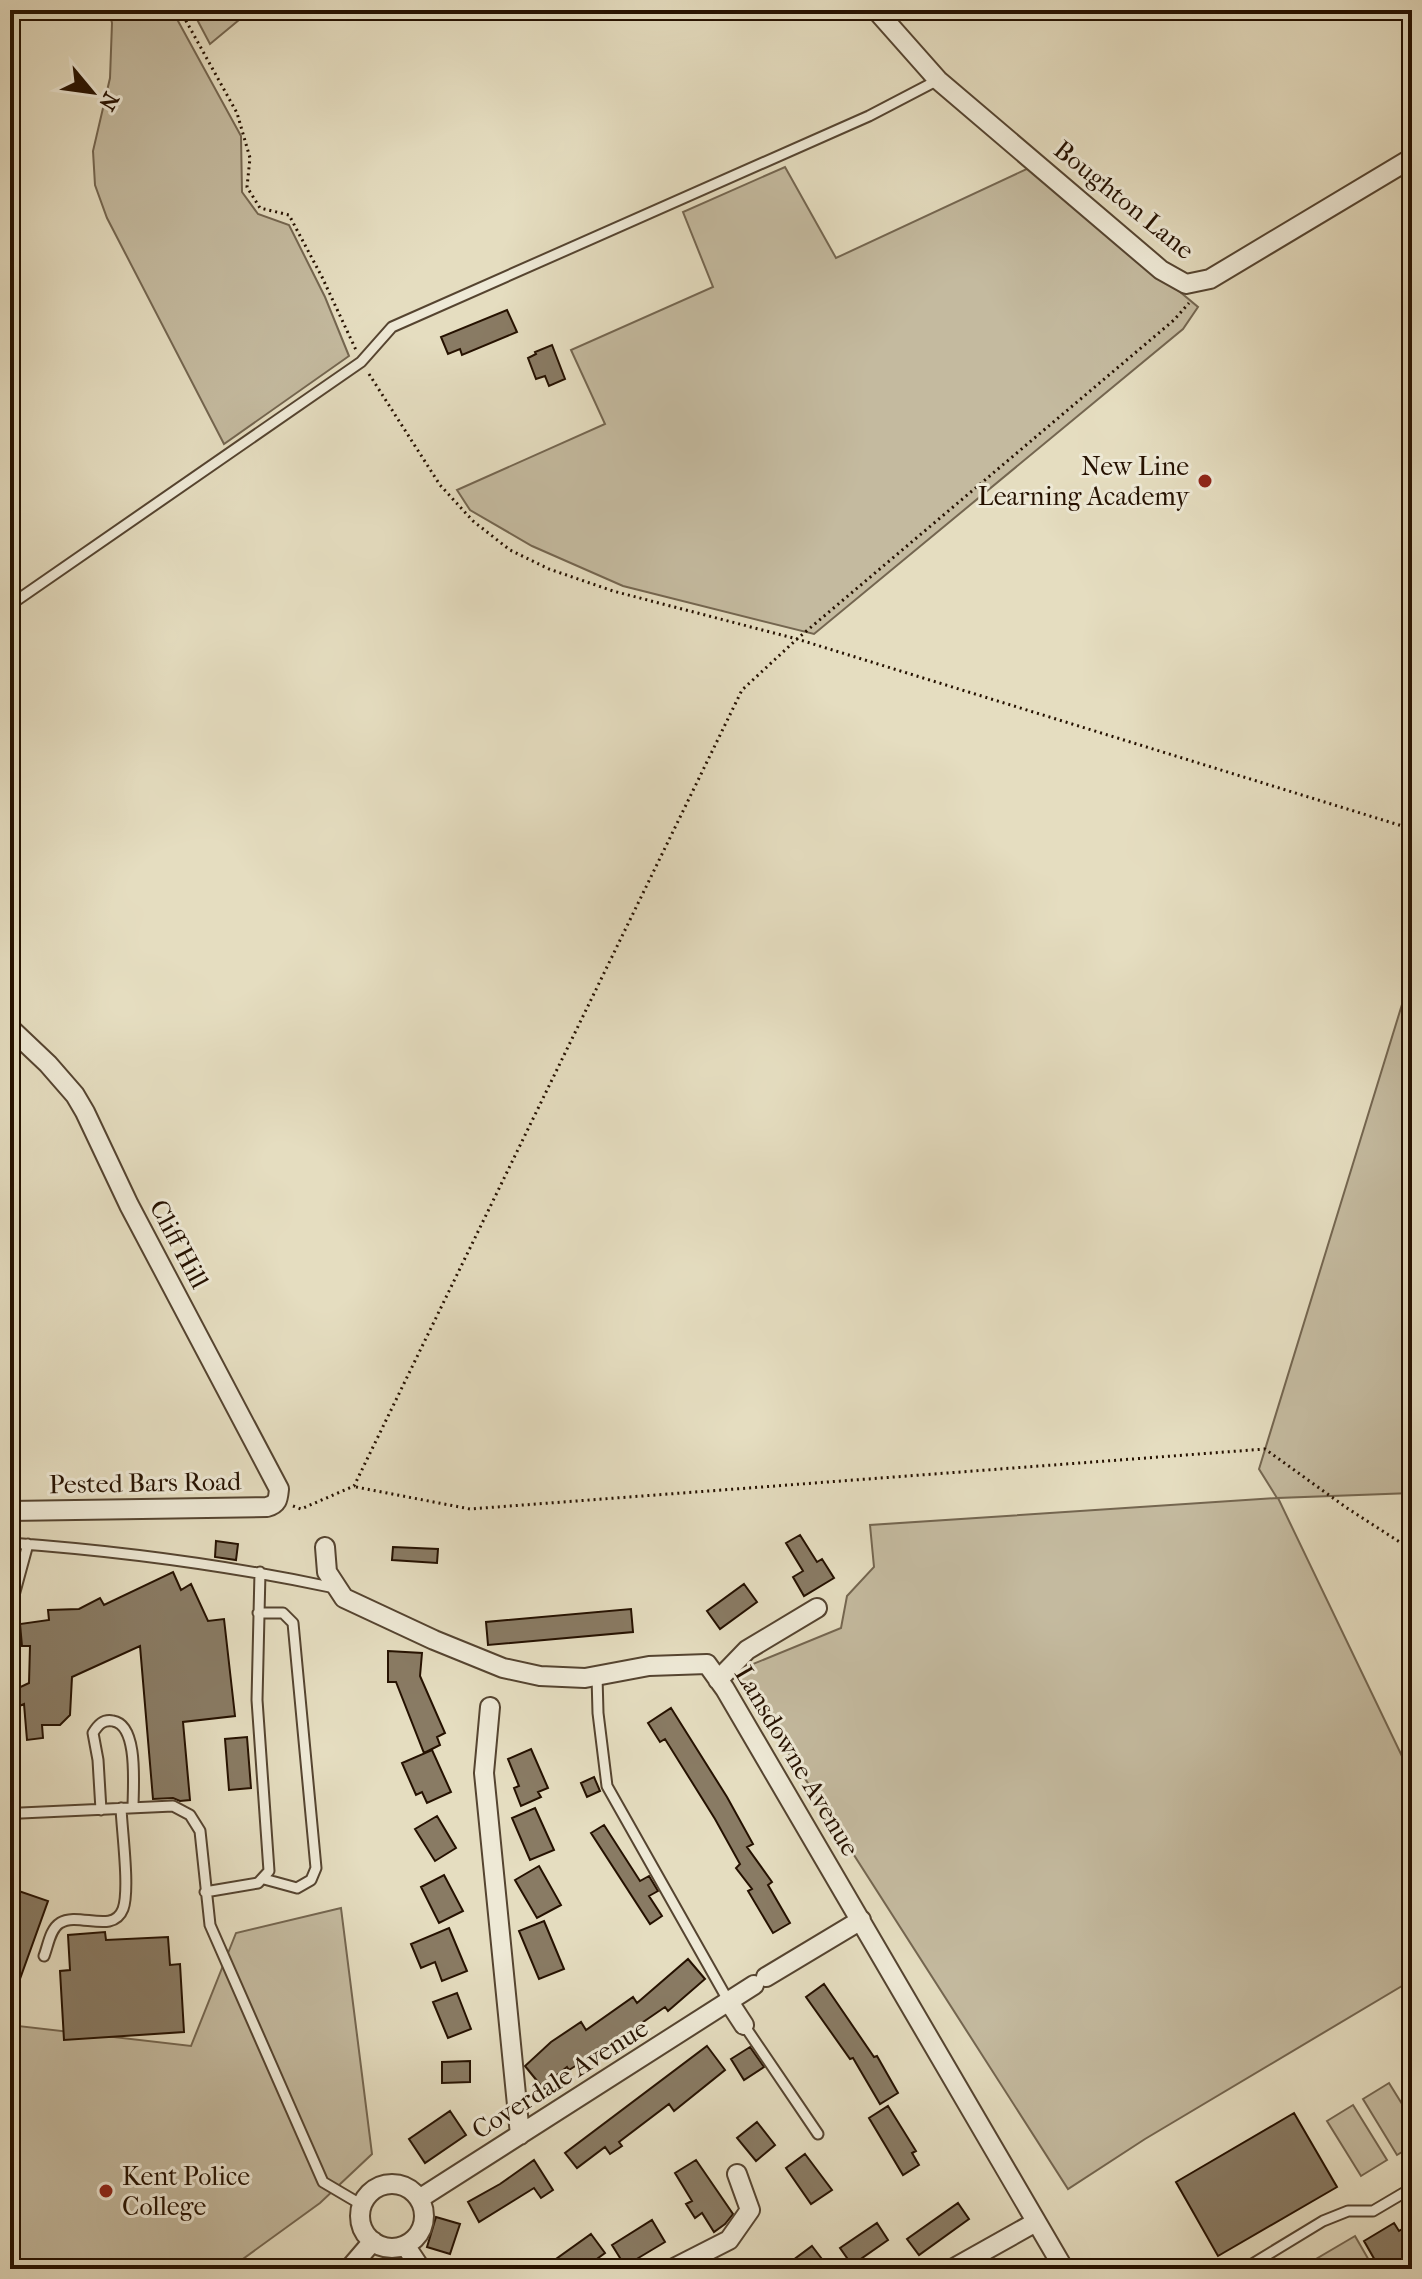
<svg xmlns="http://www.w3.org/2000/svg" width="1422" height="2279" viewBox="0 0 1422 2279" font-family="'IM FELL French Canon',serif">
<rect width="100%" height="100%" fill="#e5ddc0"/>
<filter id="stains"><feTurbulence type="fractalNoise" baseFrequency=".0025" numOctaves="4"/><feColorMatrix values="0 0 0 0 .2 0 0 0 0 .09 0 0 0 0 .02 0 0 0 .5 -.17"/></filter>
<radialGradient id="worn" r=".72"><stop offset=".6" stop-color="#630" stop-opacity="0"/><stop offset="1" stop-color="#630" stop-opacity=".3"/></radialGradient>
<path fill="#c4ba9f" stroke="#746650" stroke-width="2" d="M109,10H172L241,136L242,192L258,214L289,225L325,297L349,356L224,444L107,218L95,185L93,151L110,78L112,23Z
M192,10H251L210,44Z
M785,167L836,258L1031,167L1198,307L1183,329L814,634L623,586L532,546L470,510L457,490L605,424L571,350L713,287L683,212Z
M1412,972V1493L1278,1498L1412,1777V1980L1145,2139L1068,2189L736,1671L841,1628L847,1596L874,1567L870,1525L1277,1498L1259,1469Z
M341,1908L372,2154L320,2203L229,2269H10V2025L191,2046L236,1933Z
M1389,2083L1412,2120V2146L1397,2155L1363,2099Z
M1353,2105L1387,2160L1361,2176L1327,2121Z
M1355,2236L1374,2269H1299Z"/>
<path fill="#897b64" stroke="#251100" stroke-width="2" d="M507,310L517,332L462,355L460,349L448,354L441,337Z
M552,345L565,379L549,386L545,376L536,379L528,358L536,354L535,352Z
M800,1535L817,1562L822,1559L834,1578L804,1596L793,1577L803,1571L786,1543Z
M216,1541L238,1544L236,1560L215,1557Z
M393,1547L438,1549L437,1563L392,1560Z
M173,1572L181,1590L191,1584L208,1621L224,1619L235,1716L183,1722L190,1800L180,1801L173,1798L153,1799L140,1646L72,1677L70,1715L60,1725H42L43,1738L27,1740L24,1704L17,1707L16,1689L29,1683L30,1646H22L20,1624L49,1620L48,1610L79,1609L100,1598L104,1605Z
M744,1584L757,1602L720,1629L707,1611Z
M631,1609L633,1632L488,1645L486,1622Z
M388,1651L422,1653L420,1676L445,1733L437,1737L440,1745L424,1753L396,1682H388Z
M671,1708L727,1797L753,1844L747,1847L772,1882L768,1885L790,1923L773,1933L748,1891L752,1889L736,1868L740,1864L715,1819L665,1739L660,1742L648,1723Z
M247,1737L251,1788L229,1790L225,1739Z
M531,1749L548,1788L538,1792L541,1797L521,1806L514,1788L519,1786L508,1759Z
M432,1750L451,1792L427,1803L422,1792L416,1795L402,1763Z
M594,1777L600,1791L587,1797L581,1783Z
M535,1808L554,1850L530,1860L512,1818Z
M437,1816L456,1848L435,1861L415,1829Z
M604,1825L640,1881L649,1876L658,1891L649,1896L662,1916L650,1924L591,1833Z
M539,1866L561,1905L537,1918L515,1880Z
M444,1875L463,1911L439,1923L421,1887Z
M10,1888L48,1901L12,2001L10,2000Z
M544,1921L564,1969L539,1979L519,1931Z
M449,1928L467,1971L442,1981L435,1962L421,1968L411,1944Z
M105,1932L106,1940L168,1937L170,1965L180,1964L184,2032L64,2040L60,1971L70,1970L68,1935Z
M688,1959L705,1979L668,2011L665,2007L617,2040L569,2070L567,2067L542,2087L525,2066L551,2042L581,2022L586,2030L633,1997L637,2003Z
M824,1984L874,2057L877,2056L898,2093L880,2104L853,2058L850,2059L806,1997Z
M457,1993L471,2029L448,2038L433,2002Z
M707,2046L725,2070L674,2111L669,2104L619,2142L622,2146L610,2154L605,2147L577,2168L565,2153Z
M750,2047L764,2067L744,2080L731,2059Z
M470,2061V2082L442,2083V2062Z
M888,2106L916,2151L912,2153L919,2165L903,2175L869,2118Z
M450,2111L466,2135L425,2163L409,2139Z
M1294,2113L1337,2187L1218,2256L1176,2182Z
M757,2122L775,2145L756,2161L737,2138Z
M805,2154L832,2190L811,2204L786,2168Z
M534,2160L553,2190L541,2198L534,2188L479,2222L468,2202L500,2184Z
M696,2160L733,2214L725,2224L714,2232L702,2213L695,2218L686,2204L692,2201L675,2173Z
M958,2203L969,2219L919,2255L907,2239Z
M436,2217L460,2224L450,2254L427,2247Z
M652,2220L665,2242L625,2266L612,2245Z
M877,2223L888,2240L852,2265L840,2248Z
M1394,2223L1399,2231L1412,2223V2269H1380L1364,2241Z
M591,2234L605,2253L583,2269H542Z
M812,2246L825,2263L816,2269H781Z"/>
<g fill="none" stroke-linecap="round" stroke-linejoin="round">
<defs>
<path id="lane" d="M10,605L361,362L392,327L869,116L938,80
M10,1543C120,1551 227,1565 335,1588
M10,1610L28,1544
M258,1613H283L293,1623L316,1868L311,1880L297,1888L264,1879
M597,1676L598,1713L607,1786L729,2002
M101,1810L98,1760L93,1733C98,1725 103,1719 113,1721C139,1725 133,1787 133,1808
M21,1813L173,1806L190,1815L200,1831L210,1925L323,2182L362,2205
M205,1892L258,1883L269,1871L257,1700L260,1572
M44,1956C48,1946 50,1929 60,1923C78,1911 113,1935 123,1909C130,1890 122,1832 121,1808
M744,2025L818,2134
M1244,2269L1323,2221L1348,2211H1373L1412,2188"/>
<path id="street" d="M876,10L938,80L1161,270L1186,284L1210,279L1412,158
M10,1028L48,1064L75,1095L85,1112L129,1205L279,1489C278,1499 278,1504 267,1507L10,1511
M325,1547L327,1572L344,1598L434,1640L503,1668L540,1676L585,1678L649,1666L707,1664L725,1689L1064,2269
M718,1680L747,1650L817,1608
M490,1707L484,1773L520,2135
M766,1977L861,1920
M729,2002L744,2025
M360 2216a32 32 0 1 1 64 0a32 32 0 1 1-64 0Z
M419,2199L754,1985
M405,2245L421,2269
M349,2269L373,2241
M672,2269L729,2240L750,2210L737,2174
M952,2269L1036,2222"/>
</defs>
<use href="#lane" stroke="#554430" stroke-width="13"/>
<use href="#street" stroke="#554430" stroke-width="22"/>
<path stroke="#251100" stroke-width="3" stroke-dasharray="2 4" stroke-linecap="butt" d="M180,10L237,113L250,158L247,187L260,208L289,215L322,277L356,350
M369,374L440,485L473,521L510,550L549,569L613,591L797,639L1412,829
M356,1487L470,1509L1265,1449L1347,1508L1412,1550
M293,1506L301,1509L354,1486L742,690L797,639L1174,320L1189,303"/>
<use href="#lane" stroke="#eee9d6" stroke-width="9"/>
<use href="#street" stroke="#eee9d6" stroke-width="18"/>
</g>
<g fill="#8f2418" stroke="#eee9d6" stroke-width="3">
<circle cx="1205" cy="481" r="8"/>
<circle cx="106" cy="2191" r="8"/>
</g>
<g text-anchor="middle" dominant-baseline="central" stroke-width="6" stroke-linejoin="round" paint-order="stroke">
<g font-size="26" fill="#251100" stroke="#eee9d6">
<text transform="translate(1124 200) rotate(39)">Boughton Lane</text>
<text transform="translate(179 1244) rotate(62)">Cliff Hill</text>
<text transform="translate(145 1483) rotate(-1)">Pested Bars Road</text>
<text transform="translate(797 1761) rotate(59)">Lansdowne Avenue</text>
<text transform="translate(560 2079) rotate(-32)">Coverdale Avenue</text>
</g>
<g font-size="26" fill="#251100" stroke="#eee9d6" text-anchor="end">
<text x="1189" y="466">New Line<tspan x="1189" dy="30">Learning Academy</tspan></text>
<text x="122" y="2176" text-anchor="start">Kent Police<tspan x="122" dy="30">College</tspan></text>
</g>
</g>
<rect width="1422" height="2279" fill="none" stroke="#e5ddc0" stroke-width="40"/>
<rect x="12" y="12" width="1398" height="2255" fill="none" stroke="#251100" stroke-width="4"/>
<rect x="20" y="20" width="1382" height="2239" fill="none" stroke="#251100" stroke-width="2"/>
<g transform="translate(92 92) rotate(119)" stroke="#eee9d6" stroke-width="6" paint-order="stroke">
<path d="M0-6L14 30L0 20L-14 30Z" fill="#251100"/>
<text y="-12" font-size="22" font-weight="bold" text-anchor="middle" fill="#251100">N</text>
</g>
<rect width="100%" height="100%" filter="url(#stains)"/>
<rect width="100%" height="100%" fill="url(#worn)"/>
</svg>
